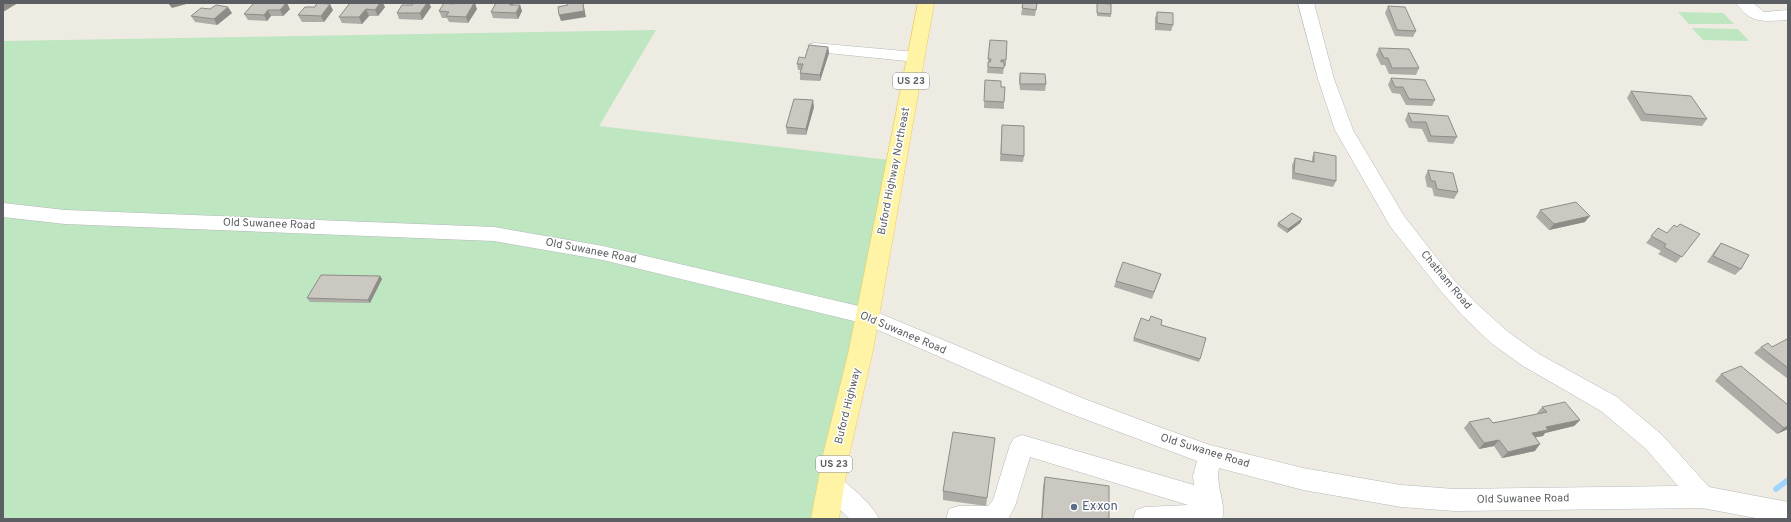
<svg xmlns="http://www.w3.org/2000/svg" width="1791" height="522" viewBox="0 0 1791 522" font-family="Overpass,sans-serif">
<rect width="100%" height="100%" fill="#eeebe2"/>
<path fill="#bee6c0" d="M1678,12L1723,13L1734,24H1689Z
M1692,28L1738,29L1749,41L1703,40Z
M656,30L599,126L889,160L818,519H3V41Z"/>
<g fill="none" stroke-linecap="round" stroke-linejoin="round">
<path stroke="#a1d3ff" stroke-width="5.5" d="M1776,489L1788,480"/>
<defs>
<path id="minor" d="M1298,3H1314L1334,79L1353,130L1404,216L1454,280L1476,303L1507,331L1539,354L1617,397L1662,435L1709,487L1788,502V519H1761L1702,508L1455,511L1401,507L1303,490L1219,468C1215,484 1227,506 1222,519H1133L1136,510L1145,507L1188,505L1030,457L1015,506L1008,519H946L949,509L958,506H988L993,500L1010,445L1014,438L1022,435L1194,485L1193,476L1197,461L1066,412L862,323L603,260L494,241L65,224L3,217V203L65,210L494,227L603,246L867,308L1082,398L1162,428L1210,445L1303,468L1401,485L1455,489L1678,486L1646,449L1601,411L1523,366L1491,343L1462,315L1440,290L1390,226L1335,130L1318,79Z
M1736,3H1753L1764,12L1788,10V20C1764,21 1752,25 1736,3Z
M814,43L916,52L922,54L924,57L922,60L916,62L808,51L806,48L808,45Z
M831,474C846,480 873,505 879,519H850L822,493L819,485L822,477Z"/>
<path id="major" d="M918,3H934L873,350L849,455L839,519H811L823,455L849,350Z"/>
</defs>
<use href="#minor" stroke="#b5b8bd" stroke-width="1"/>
<use href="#major" stroke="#f2cc57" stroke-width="1"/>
<use href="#minor" fill="#fff" fill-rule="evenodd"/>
<use href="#major" fill="#fff4a6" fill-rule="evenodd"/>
</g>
<path fill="#aeaca6" d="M254,3L290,9L283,16H271L267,21L248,20L244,14Z
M350,3L385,7L378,16H369L362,24L342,23L339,17Z
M413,3H429L431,7L422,20L399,19L397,13L412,5Z
M496,3H513L514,5H520L522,11L518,19L493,18L491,12Z
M1023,3H1037L1035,16L1021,15Z
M1097,3L1111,14V17L1097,16Z
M1388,6L1416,31L1413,37L1395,36L1385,13Z
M477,9L468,23L449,22L447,18H442L439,11Z
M333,10L324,22H302L298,15Z
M1157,12L1173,25L1171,31L1155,30V18Z
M232,13L217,25L195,22L191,16Z
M990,40L1006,60V66H1004L1003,74L987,73Z
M828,47L829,53L820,81L800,80V73L801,70H798L797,64L805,58Z
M1379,48L1419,68L1416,75L1389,74L1385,65H1381L1376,55Z
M1020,73L1046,84L1045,91L1020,90L1019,80Z
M1391,78L1435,100L1432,106L1406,105L1400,94L1392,93L1388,85Z
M985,80L1001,87L1004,102V109L984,108Z
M1631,91L1707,119L1702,126L1641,121L1627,98Z
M814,107L806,135L787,134L786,127Z
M1408,113L1457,137L1453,144L1428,142L1422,129L1409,128L1405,120Z
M1002,125L1024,156L1023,162L1000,161Z
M1314,152L1336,181L1333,187L1292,179V165L1295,158L1312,161V158Z
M1428,170L1458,192L1454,199L1434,196L1432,188L1427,187L1425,177Z
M1540,210L1585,222L1549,230L1536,217Z
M1302,219L1300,223L1287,233L1277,226L1278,223Z
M1677,227L1700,234L1676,263L1658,254L1661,251L1646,243L1658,228L1667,233Z
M1721,243L1741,269L1735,275L1707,262L1716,249Z
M1161,274L1152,299L1114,287L1116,281Z
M380,276L382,279L370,303L310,302L307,298Z
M1161,325L1200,359L1199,362L1133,341L1134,338Z
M1788,340V379L1754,353L1761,347H1772Z
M1721,374L1788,429L1777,434L1715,381Z
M1542,407L1580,420L1574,426L1545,433L1543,436L1535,437V451L1502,458L1494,446L1479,449L1464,428L1469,422L1493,423L1538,414L1537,413Z
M1045,477L1109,519H1041L1043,486Z
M943,491L987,498L986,506L943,500Z"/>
<path fill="#8d8c87" d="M3,3H18L3,12Z
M168,3H190L172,8Z
M286,3H287L290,9L283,16L280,10Z
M380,3H383L385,7L378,16L375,10Z
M427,3H429L431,7L422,20L420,13Z
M474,3H475L477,9L468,23L466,17Z
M583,3L586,17L561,21L559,15Z
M330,4L333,10L324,22L321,16Z
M520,5L522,11L518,19L516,13Z
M228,7L232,13L217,25L214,19Z
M366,9L369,16L362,24L359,17Z
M268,10L271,16L267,21L264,15Z
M828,47L829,53L820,81V75Z
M813,100L814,107L806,135V129Z
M1590,216L1585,222L1549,230L1554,224Z
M1302,219L1300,223L1287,233L1288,229Z
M380,276L382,279L370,303L368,300Z
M1580,420L1574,426L1545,433L1543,436L1527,439L1532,433L1546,427Z
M1788,426V429L1777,434L1784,428Z
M1499,440L1494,446L1479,449L1484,443Z
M1540,444L1535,451L1502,458L1508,452Z"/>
<path fill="#cac8c1" stroke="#8d8c87" d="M254,3H286L280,10H268L264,15L244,14Z
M317,3L330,4L321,16L298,15L305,7H315Z
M350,3H380L375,10L366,9L359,17H339Z
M413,3H427L420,13H397L402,5H412Z
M444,3L454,4L455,3H474L466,17L446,16L449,12L439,11Z
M496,3H511L510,5H520L516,13L491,12Z
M567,3H583L584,11L559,15L558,7L568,5Z
M1023,3H1037L1036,10L1022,8Z
M1097,3L1111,4V14L1097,13Z
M216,5L228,7L214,19L191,16L201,8L210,9Z
M1388,6L1405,7L1416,31L1397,30Z
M1157,12L1173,13V25L1157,23Z
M990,40L1007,41L1006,60H1001V62H1004V68L988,67V62H990L991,59H988Z
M809,45L828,47L820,75L800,73L803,64H797L799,57L805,58Z
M1379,48L1409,49L1419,68H1392L1388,58H1384Z
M1020,73L1045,74L1046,84H1020Z
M1391,78L1425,80L1435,100L1409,99L1403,87H1395Z
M985,80L1001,81V87H1005L1004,102L984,101Z
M1631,91L1691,96L1707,119L1645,114Z
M794,99L813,100L806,129L786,127Z
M1408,113L1448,116L1457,137L1431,136L1426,122H1412Z
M1002,125L1024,126V156L1001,154Z
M1314,152L1336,156V181L1294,173L1295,158L1314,162Z
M1428,170L1453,173L1458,192L1437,189L1435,181H1431Z
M1576,202L1590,216L1554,224L1540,210Z
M1292,213L1302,219L1288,229L1278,223Z
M1680,224L1700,234L1682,257L1664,247L1666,244L1651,236L1658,228L1667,233L1674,225L1677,227Z
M1721,243L1749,255L1741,269L1713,256Z
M1123,262L1161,274L1154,292L1116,281Z
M321,275L380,276L368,300L307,298Z
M1151,316L1162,320L1161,325L1206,338L1200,359L1134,338L1141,318L1149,321Z
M1787,339L1788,340V368L1761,347L1768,343L1772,347Z
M1741,366L1788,405V426L1784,428L1721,374Z
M1565,402L1580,420L1546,427L1548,430L1532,433L1540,444L1508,452L1499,440L1484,443L1469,422L1489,418L1493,423L1547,412L1542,407Z
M953,432L995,438L987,498L943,491Z
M1045,477L1109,486V519H1042Z"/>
<circle fill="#5c6f8a" stroke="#fff" stroke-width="1.5" cx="1074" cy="507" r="4"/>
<g text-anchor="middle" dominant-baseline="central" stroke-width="3" stroke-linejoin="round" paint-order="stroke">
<g fill="#fff" stroke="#8c8e92" stroke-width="1">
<rect x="893" y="73" width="36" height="16" rx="3"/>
<rect x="816" y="456" width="36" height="16" rx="3"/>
</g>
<g font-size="10" font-weight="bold" fill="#5b5e63">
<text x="911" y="81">US 23</text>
<text x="834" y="464">US 23</text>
</g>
<g font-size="11" fill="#5b5e63" stroke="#fff">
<text transform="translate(894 171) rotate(-79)">Buford Highway Northeast</text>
<text transform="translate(269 224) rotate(2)">Old Suwanee Road</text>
<text transform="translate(591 251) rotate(11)">Old Suwanee Road</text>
<text transform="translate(1446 280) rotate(50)">Chatham Road</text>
<text transform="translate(903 333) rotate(23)">Old Suwanee Road</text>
<text transform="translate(848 406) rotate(-76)">Buford Highway</text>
<text transform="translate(1205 451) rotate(17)">Old Suwanee Road</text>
<text transform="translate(1523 499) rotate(-1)">Old Suwanee Road</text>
</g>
<g font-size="13" fill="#4e5e75" stroke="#fff" text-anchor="start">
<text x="1082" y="507">Exxon</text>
</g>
</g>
<rect width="1791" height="522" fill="none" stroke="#5b5e63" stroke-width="8"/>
</svg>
